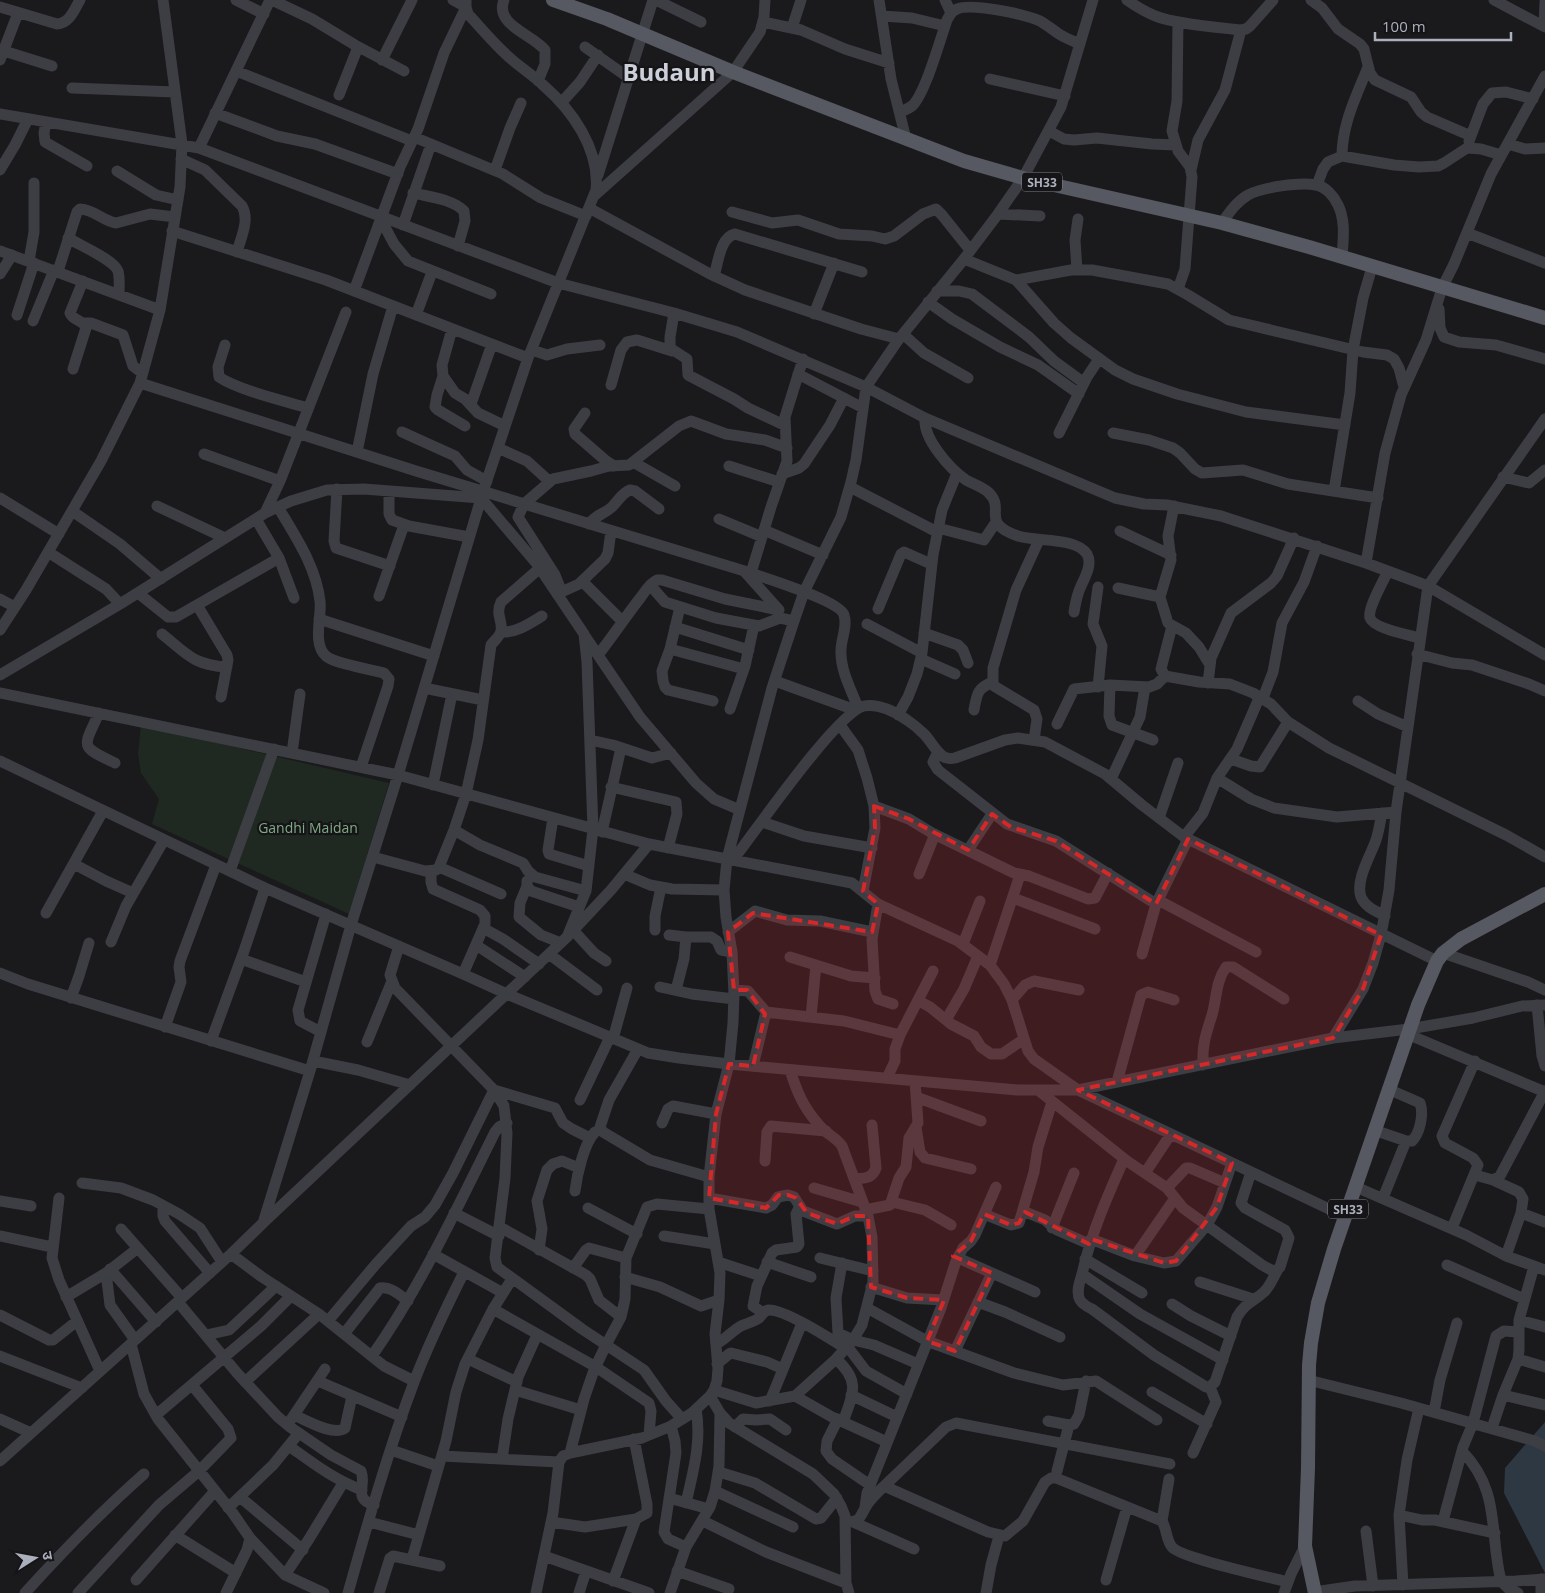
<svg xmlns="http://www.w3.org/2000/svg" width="1545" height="1593" viewBox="0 0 1545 1593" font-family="'Open Sans','Noto Sans Devanagari',sans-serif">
<rect width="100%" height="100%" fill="#1a1a1d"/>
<path fill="#1f2921" d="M141,725L389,783L349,914L152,824L159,799L141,773L138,754Z"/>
<path fill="#2e3843" d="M1545,1422V1573L1504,1493L1505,1468Z"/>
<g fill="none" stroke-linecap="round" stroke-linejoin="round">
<path stroke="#3d3d44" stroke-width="11" d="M236,0L264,14
M272,0L312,19L355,45L404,71
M504,0C494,25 532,34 545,50V64L538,81
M656,0L701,22
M879,0L891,79L906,139
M945,0L951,13
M1127,0C1137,7 1147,13 1158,17C1181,25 1217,27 1241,30L1246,29L1250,26L1273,0
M1311,0L1322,8L1338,29L1360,44L1364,49L1370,73L1375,80L1411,97L1421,112L1427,117L1471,136
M1494,0L1545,27
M0,7L57,24C70,23 74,10 80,0
M882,16L912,18L945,26
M763,22L801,30L845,49L889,63
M1544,26L1545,2
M792,28L801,0
M585,47L629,78
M4,51L52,66
M0,60L18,13
M382,60L412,0
M236,71L412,141
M990,79L1065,96
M72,88L175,92
M339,95L358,47
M561,103L580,82L598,55
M215,113L277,136L315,144L398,174
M900,113C904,110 910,108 913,105C926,91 940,40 947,20C950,15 951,11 957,9C972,3 1025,14 1040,21C1047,25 1053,30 1059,34C1065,38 1073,41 1080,44
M0,114L199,148L558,283L674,313L737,332L866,387L925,418L1115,498L1144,504L1167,505L1221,516L1366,563L1428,586L1545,655
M46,122L44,133L45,142L87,166
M1049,131L1064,139L1074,140L1097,138L1152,144L1175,145
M414,137L503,174L541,198L586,216
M1469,141L1483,104L1492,93L1506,92L1533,99
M1508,144L1525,149L1545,148
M199,148L270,0
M1342,156C1342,124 1356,97 1368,67
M181,159L205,170L242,206C250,220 241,237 237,252
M0,170L15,145L28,119
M495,170L510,128L521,103
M1191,170L1198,140L1225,90L1241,30
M117,171L156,195L178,200
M598,175L653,0
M1317,185L1323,169L1328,162L1342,156L1394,165L1419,167L1438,166L1444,163L1467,148L1481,149L1501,155
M413,193C430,197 452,199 464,211L465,221L458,246
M593,197L733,72L760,32L764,17L765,0
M589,208L710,274L745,290L861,329L899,339
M732,212L772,223L798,220L839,234L872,236L885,239L894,236L923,214L936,209L942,215L970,250
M998,214L1040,216
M382,217L385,227L394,244L408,261L491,294
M1222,223C1229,213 1236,202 1248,195C1263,187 1300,182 1316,185C1326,187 1334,196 1338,205C1346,221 1343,240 1342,258
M403,225L431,144
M172,231L326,280L528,358
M1467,233L1545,263
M68,238C79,245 113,259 118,271C120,278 119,287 119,295
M0,251L160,310
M964,259L1016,280L1054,323L1071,338L1115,370L1133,379L1177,394L1246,412L1345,425
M29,261L34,232V183
M1077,270L1075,240L1078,219
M58,271L77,212L80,209C93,209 103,221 116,223L150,214L175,217
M0,274L12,255
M714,276C718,264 720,237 735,234L862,272
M1016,280L1071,270H1092L1168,284L1188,295L1229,320L1363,352L1387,355L1394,359L1399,368L1404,387
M1178,289L1185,269L1192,177L1190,167L1178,151L1172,131L1177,101L1178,22
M354,291L400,167L418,129L444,53L466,7L453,0
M937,291H959L972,294L1029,337L1054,361L1084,383
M928,302L952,319L1000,347L1038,365L1079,394
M1439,309L1440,328L1444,337L1459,342L1496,345L1545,359
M674,313L670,337V348L687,359L688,375L734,399L748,408L784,425
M814,314L834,263
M17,315L34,263
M416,315L432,272
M33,321L54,270
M83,323H91L123,335L133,366L142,373
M452,329L442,365L443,376L455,393L465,399L478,413L505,426
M903,334L924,353L968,378
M225,345L218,367L219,377C238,390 285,401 308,408
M532,350L547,355L567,349L600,345
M73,369L86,328C84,320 73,321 70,313L83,281
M798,374L863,408
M443,376L437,395L435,407L438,410L465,426
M140,383L416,471L751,573C768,579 840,601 844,615C848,627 840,641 841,653C841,672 852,691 858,708
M611,385L621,350L627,342L637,340L672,351
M471,404L492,344
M585,413L574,429L575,434L605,460L614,466
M925,418C923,439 950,469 966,480C973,484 983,487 989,493C1006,510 979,522 1018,536C1036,542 1076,537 1087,554C1094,567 1081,582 1078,594C1076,600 1075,606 1074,612
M402,432L455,456L467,470L487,481
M1059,433L1087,377L1099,359
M1113,433L1149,440L1173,448L1180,453L1195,469L1202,473L1243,470L1288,484L1378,498
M498,448L527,461L549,481
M357,452L373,374L393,306
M204,454L280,481
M633,462L675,486
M729,466L779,482
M782,474L799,468L804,464L830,425L844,398
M1503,477L1529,483L1545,470
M850,487L937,532
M337,489L334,541L336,548L390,566
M389,491V514L392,520L409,526L469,537
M1334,491L1350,393L1353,350L1363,298L1372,267
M0,498L59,534
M157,506L225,538
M1174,506L1168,536L1171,560L1160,597L1168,623L1186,633L1199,647L1210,665
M278,507C295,536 316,566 320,601C322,616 312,644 326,656C333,663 372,670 384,673L389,679L388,686L361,767
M72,511L120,544L161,579
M265,513L280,481L346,312
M256,519L279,558L294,598
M719,519L762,537
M589,524C598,513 603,515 612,507C618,501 622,493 630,490L635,491L659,509
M938,528L984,540L996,522
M764,530L823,555
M1120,531L1171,555
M48,552L106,589L120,604
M1366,563L1385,453L1401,395L1426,340L1442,288L1454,264L1491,174L1545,76
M1388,571C1384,580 1367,609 1370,618C1373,628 1409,635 1419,638
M745,572L779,610
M751,573L771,507L787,461L785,417L803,359
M582,581L622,621
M650,585L665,602L716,618L759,626L780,618L794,621
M1118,588L1160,597
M138,593L168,617H176L279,558
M557,594L559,585L555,575L518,517L524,504L553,479L591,471L609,466L629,465L679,426L691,421L726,434L765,440L787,448
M557,594L579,584L605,559L608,553L611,531
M379,596L404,525
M0,599L15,607
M197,605L227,655L228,660L221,697
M680,607L670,649L662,671L663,681L665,687L668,690L713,701
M878,609L901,554L904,552L931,564
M319,619L434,656
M867,624L922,653
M1172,626L1161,669L1165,676L1199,682L1230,684L1253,693L1271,704L1288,722L1329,748L1506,835L1545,857
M675,627L749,650
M0,630L26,590L101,461L140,383L160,310L180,187L182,144L163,0
M501,632C516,633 529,624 542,616
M924,633L958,645L963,650L968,663
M162,634C187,654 193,665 227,667
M585,636L640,717L696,783L714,799L740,810
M670,649L744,669
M1417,654L1452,663L1472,665L1529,684L1545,691
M598,655C613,636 626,616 641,597C645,591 650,583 657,580H662L725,599L779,610
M921,659L955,674
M0,675L120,604L265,513L291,501L327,490L364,489L481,498L537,564L584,634L587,662L593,829L586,891L567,937
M775,681L855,710
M1208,683L1211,658L1231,613L1271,583L1277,576L1294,538
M1110,685L1109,716L1112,725L1153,740
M1098,687L1102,646L1093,624L1098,587
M424,688L483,700
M0,693L398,775L649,844L852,883L878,904L958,941L990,965L1004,984L1012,1000L1028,1051L1034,1059L1078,1090L1346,1217
M1263,698L1273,672L1282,623L1304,582L1317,546
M1358,701L1378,714L1408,727
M730,709L745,666L754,625
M974,710C977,694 977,688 993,682
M99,713C83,748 79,746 115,763
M898,715L908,697L917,674L922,653L933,555L942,510L957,473
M1057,724L1074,689L1110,685L1149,687L1157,684L1165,676
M840,725L858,750L867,778L874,806L875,828L863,891
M590,740L613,745L652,758L671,753
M1034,740L1037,719L1034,710L994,686L993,682V668L1016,590L1039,540
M938,752L933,762L938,770L1007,824L1056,841L1156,904
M292,753L300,694
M1231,759L1251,766L1260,767L1288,722
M0,761L265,888L463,974L507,994L648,1053L679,1058L729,1064L1017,1090H1078L1333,1038L1409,1029L1473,1018L1522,1006L1545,1005
M1217,778L1251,799L1274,808L1337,817L1396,812
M1111,779L1140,717L1145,687
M433,785L452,694
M611,787L676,802L677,814L668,848
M874,806L909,819L932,833L1014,873L1029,876L1088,899L1095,898L1108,873
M1382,813C1380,822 1379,831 1376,840C1371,855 1355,880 1361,897C1365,907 1376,911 1385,916
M553,818L548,850L549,854L589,866
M1159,818L1178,763
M762,822L804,836L872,848
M454,830L480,845L523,863L528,871L535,877L586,891
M602,832L621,748
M1184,837L1203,813L1217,778L1237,749L1260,696
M968,850L992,814
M373,857L425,871L436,870L439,867L454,830L466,794L478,740L491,645C495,640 500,636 501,631C503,620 495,615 501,602L540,568
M727,859L772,688L794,621L804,592L841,517L851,482L856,460L866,387L899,339L964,259L998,214L1023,178L1061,107L1093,0
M74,864L106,881L133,893
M439,867L501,894
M230,871L274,749
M431,871V882L433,889L480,910L485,916V924L463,974
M624,874L650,885L672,889L724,890
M919,874L935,834
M527,881V886L531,891L579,907
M527,886L520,903L519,917L541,935L561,943
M1013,898L1095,929
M1158,900L1256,952
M878,904L872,939L875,991L878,999L893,1004
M46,913L103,811
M483,928L503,939L539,964
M573,930L594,953L606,961
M655,930V916L661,887
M728,932L755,911L787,920L820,921L872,932
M669,935L686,937H711L717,941L721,950L732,952
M111,942L126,906L164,840
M963,944L980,901
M476,945L525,977
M399,946L390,975L395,988L494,1090L504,1106L507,1133L505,1178L495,1258L497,1267L582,1329L644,1370L666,1401L682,1419
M1443,953L1528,982L1545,990
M549,954L597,990
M1142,954L1156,904L1188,839
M790,957L851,976L875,978
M241,959L306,982
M990,965L1020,875
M0,973L28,984L310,1071
M660,987L692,994L734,999
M676,990L684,959L686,937
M734,990L748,991L766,1012L844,1021L900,1035
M71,998L79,976L89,943
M1012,1000L1025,985L1034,981L1079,990
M919,1001L930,1007L951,1024L974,1036L981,1047L991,1054H1002L1024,1039
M1537,1005L1542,1056L1545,1066
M811,1017L816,965
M946,1020L964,989L978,956
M165,1027L181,982L179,967L180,961L216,865
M321,1032L300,1021L298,1010L326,914
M1407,1034L1545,1092
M1333,1038L1363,989L1373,963L1381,935L1389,890L1396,812L1428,586L1545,419
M613,1039L627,988
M211,1041L244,951L265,888
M367,1042L392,981
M638,1049L609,1100L600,1127L603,1132L650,1160L709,1177
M313,1061L358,1070L410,1085
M1203,1065C1202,1044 1206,1034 1212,1015C1217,999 1215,983 1226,967H1233L1284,999
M753,1066L766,1012
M887,1078L895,1061V1049L900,1035L933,971
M1117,1082L1141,995L1148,992L1174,1000
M1038,1090L1127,1161L1167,1188L1183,1208L1262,1265L1275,1272L1280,1267L1289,1238L1285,1230L1245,1208L1241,1203L1251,1172
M916,1097L981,1121
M580,1100L610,1037
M662,1123L668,1109L673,1106L716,1114
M916,1127L920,1152L925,1158L971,1169
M1374,1130L1406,1141H1412C1420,1133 1424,1114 1420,1103L1388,1089
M1124,1159C1108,1195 1092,1231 1083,1270C1081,1279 1075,1291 1080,1300C1083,1305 1088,1307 1092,1309L1154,1355L1206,1387H1210L1215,1382L1237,1317C1246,1302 1253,1302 1264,1292C1270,1286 1273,1278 1277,1271
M765,1161L767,1132L771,1126L826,1131
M1145,1173L1171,1134
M1475,1175L1493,1180L1500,1176L1545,1091
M854,1179C864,1178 872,1179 876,1168L872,1125
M1493,1180L1519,1192L1523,1199L1521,1213L1506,1256
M82,1183L121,1188L153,1200L179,1214L200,1228L222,1262
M1356,1187L1466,1235L1506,1256L1545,1270
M814,1188L862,1202
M1167,1188L1186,1168H1190L1225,1183
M575,1191C577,1175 584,1143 595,1132
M59,1198L52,1258L59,1280L100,1371
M709,1198L766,1208L772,1205L778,1197L788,1195L794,1197L803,1211L837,1224L855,1216H868
M1383,1198L1406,1141
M0,1201L31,1206
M892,1202L925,1210L951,1225
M163,1206V1216L165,1221L210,1273
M588,1208L637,1234
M865,1210L890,1205L899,1178L906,1167L909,1138L918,1123L915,1081
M1023,1211L1045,1220L1057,1230L1089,1244
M454,1213L499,1236
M1521,1213L1545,1222
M984,1214L1011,1225L1019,1223L1034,1172L1038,1147L1052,1102
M264,1222L567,937L611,890L649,844
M500,1227L586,1275L590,1279L599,1300L621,1317
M1052,1228L1074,1173
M1452,1228L1478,1165L1473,1158L1445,1143L1442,1136L1475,1061
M121,1229L182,1298
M0,1236L52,1247
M664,1236L715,1244
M1091,1239L1135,1256L1164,1263L1176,1261L1207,1225L1217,1207L1232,1163
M539,1250L542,1229L537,1201L547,1170L553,1164L562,1161L579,1168
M231,1254L262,1277L319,1314L384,1366L414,1381
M433,1254L503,1293
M1135,1256L1175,1198
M820,1258L873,1271
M958,1258L1035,1292
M1085,1259L1142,1293
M718,1262L761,1276
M767,1262L811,1277
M842,1263L836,1298L838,1333L853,1340L874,1345L918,1364
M1447,1265L1524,1299
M573,1268L586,1250L589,1248L626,1258
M110,1269L156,1322
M106,1273L110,1305L135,1340
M1082,1274L1140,1314L1223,1360
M625,1277L660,1287L701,1306L719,1300
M1200,1282L1253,1299
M871,1287L907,1298L943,1300
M66,1297L106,1273L138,1248
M178,1302L237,1373L278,1417L290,1427L331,1455L361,1471C367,1486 352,1498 374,1505
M978,1302L1005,1312L1060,1337
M1172,1304L1191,1316L1231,1336
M867,1308L927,1341L1014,1373L1063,1385L1096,1381L1157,1420
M493,1309L596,1367L649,1403L651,1411L649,1435
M763,1313L753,1306L757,1286L772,1253L776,1250L797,1247L799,1244L796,1214L800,1206
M0,1315L49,1340H53L77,1321
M1519,1320L1545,1327
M328,1321L376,1264L411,1226L425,1217L435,1205L453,1173L494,1090L555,1108L563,1123L572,1129L590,1138
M344,1334L380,1288C391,1286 399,1295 408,1301
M206,1335L229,1330L276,1286
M131,1344L144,1394L158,1419L232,1512L250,1538L247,1550L226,1593
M716,1344C726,1339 732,1331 741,1326C747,1323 754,1322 759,1318C762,1315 764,1311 768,1310C783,1308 831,1339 845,1348
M847,1346L866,1371L907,1394
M955,1351L992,1273
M0,1356L82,1388
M372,1356C421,1286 457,1208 495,1132L499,1127L507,1123
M468,1359L517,1382
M836,1359C861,1381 853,1394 843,1422
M1518,1359L1545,1367
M717,1364L729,1354L731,1353L767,1362L783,1369
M1308,1380L1401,1403L1535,1441L1545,1446
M318,1381L402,1417
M245,1382L319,1314
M515,1390L581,1410
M714,1390L756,1403L795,1396L836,1359L853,1340L862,1325L873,1282L872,1237L868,1216L842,1146C836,1137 826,1134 819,1125C803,1107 797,1092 790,1070
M1152,1392L1207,1424
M851,1395L897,1417
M1503,1395L1545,1405
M710,1396L720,1413L729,1423L813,1474L834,1494L841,1506L845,1516L846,1583L849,1593
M795,1396L832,1417L887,1442
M770,1401L802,1323
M1434,1412L1440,1380L1457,1323
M156,1415L261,1326L291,1296
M294,1415C306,1420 334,1437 345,1428L352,1396
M0,1419L31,1433
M838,1419L827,1441L826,1451L832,1459L870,1485
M290,1421L325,1369
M1048,1421L1069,1425L1074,1424L1079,1415L1086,1381
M671,1426L675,1441L676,1453L664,1532L668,1539L686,1547
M735,1427L743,1419L756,1420L770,1419L786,1430
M1492,1428L1503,1395L1518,1359L1519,1350V1320L1534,1266
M289,1446C313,1463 333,1479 362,1490
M391,1450L438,1466
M1462,1451C1501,1491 1489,1532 1501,1581L1509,1589L1518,1593
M570,1453L584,1399L594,1370L606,1345L621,1317L625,1299L626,1258L647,1207L657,1204L709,1209
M1193,1453L1216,1402L1210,1387
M442,1456L559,1462
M502,1459L508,1419L518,1377L537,1335
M0,1461L231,1254L263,1223L310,1071L351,925L398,775L483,492L528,358L596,190C600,149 572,110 543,85C533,75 521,68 510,58C495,45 482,29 468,14L466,7V0
M1057,1471L1069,1425
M719,1472L755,1483L816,1519L821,1518L837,1498
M884,1486L988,1532L1005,1536L1023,1521L1045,1482L1051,1478H1056L1162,1521C1167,1529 1166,1540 1172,1547C1181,1558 1268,1577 1288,1582
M715,1491L793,1527
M240,1497L303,1550
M669,1498L709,1509
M686,1503C693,1472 702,1441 696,1409
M865,1507L867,1493L941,1308L956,1261L963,1248L971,1241L975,1235L996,1187
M228,1508L273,1465L299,1433
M1399,1515L1422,1520H1435L1495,1533
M703,1521L766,1552L846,1583
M1162,1521L1169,1479
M1443,1521L1463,1447L1473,1423L1496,1336L1504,1331L1518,1332
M369,1522L419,1535
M551,1522L585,1527L636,1519L647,1513V1504L634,1439
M845,1522C862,1522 859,1517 867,1505C870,1500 874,1496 878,1492L946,1427L956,1423L1170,1464
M853,1522L914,1549
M1366,1531L1373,1586
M175,1535L236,1573
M250,1538L285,1575L324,1593
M544,1556L649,1593
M412,1559L446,1441L456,1392L465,1364L493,1309L512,1279
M677,1571L729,1589
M285,1575L309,1539L343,1483
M136,1580L215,1491
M1106,1580L1127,1507
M613,1581L636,1519
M1403,1585L1399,1515L1407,1460L1419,1408
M1314,1592L1355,1586L1516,1581L1545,1579
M25,1593C63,1551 102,1511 144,1474
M78,1593L159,1505L199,1471L231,1438L228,1429L192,1385
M348,1593C368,1522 388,1451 414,1382C428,1345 446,1308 464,1272
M379,1593L390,1558L393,1556L440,1566
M536,1593L553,1513L559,1462L563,1456L570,1453L642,1438L671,1426L692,1413L710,1396L714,1390L717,1381L718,1368L715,1334L719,1300L720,1273L709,1209V1177L716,1114L729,1064L733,1023L734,994L732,952L726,917L724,890L727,859L739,852C759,826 838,712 864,706C878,703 896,712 907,720C913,724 919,729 924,734C931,741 936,752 944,757C948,759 951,759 955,758L1005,740L1018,738L1045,742L1105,774L1142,805L1184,837L1437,961
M579,1593L586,1571
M670,1593L686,1547L710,1507L715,1491L719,1466L720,1413
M986,1593L991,1565L999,1536
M1284,1593L1291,1574L1305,1546
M1541,1593V1579"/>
<path stroke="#565862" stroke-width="14" d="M553,0L607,19L733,72L964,161L1023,178L1222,223L1309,247L1545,318
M1315,1593L1305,1546L1308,1468L1309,1365L1311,1343L1318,1303L1334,1249L1418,1005L1437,961L1443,953L1461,939L1545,894"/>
</g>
<path fill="#d62828" fill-opacity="0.2" stroke="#d62828" stroke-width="4" stroke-dasharray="10 6" stroke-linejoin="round" d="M874,806L909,819L968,850L992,814L1011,827L1056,841L1156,904L1188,839L1381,935L1363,989L1333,1038L1078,1090L1232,1163L1217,1207L1176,1261L1164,1263L1091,1239L1089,1244L1025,1212L1019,1223L1011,1225L984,1214L971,1241L953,1256L992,1273L955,1351L927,1341L944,1300L907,1298L871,1287L868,1216H855L837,1224L807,1213L796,1198L788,1195H779L766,1208L709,1198L716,1114L729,1064L753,1066L765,1014L747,990H734L728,932L753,913L872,932L878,904L863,891L875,828Z"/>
<g text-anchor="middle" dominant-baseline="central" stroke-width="4.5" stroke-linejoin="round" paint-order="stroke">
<g fill="#151518" stroke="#7f828c" stroke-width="1">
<rect x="1022" y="172.5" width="40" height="19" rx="4"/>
<rect x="1328" y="1199.5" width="40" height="19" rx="4"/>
</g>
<g font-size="12" font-weight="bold" fill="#acb0bd">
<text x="1042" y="182">SH33</text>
<text x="1348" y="1209">SH33</text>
</g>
<g font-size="14" fill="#81aa86" stroke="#151518">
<text x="308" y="827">Gandhi Maidan</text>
</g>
<g font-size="24" font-weight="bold" fill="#cdd0d9" stroke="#151518">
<text x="669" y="71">Budaun</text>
</g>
</g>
<g transform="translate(35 1558) rotate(79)" stroke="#151518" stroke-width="4" paint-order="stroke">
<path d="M0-4L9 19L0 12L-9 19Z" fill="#acb0bd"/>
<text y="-8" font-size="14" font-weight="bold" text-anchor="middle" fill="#acb0bd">उ</text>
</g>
<path d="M1375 32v8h136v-8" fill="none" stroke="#acb0bd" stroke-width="2.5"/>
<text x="1382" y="32" font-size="15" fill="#acb0bd" stroke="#151518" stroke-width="4" paint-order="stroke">100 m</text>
</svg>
